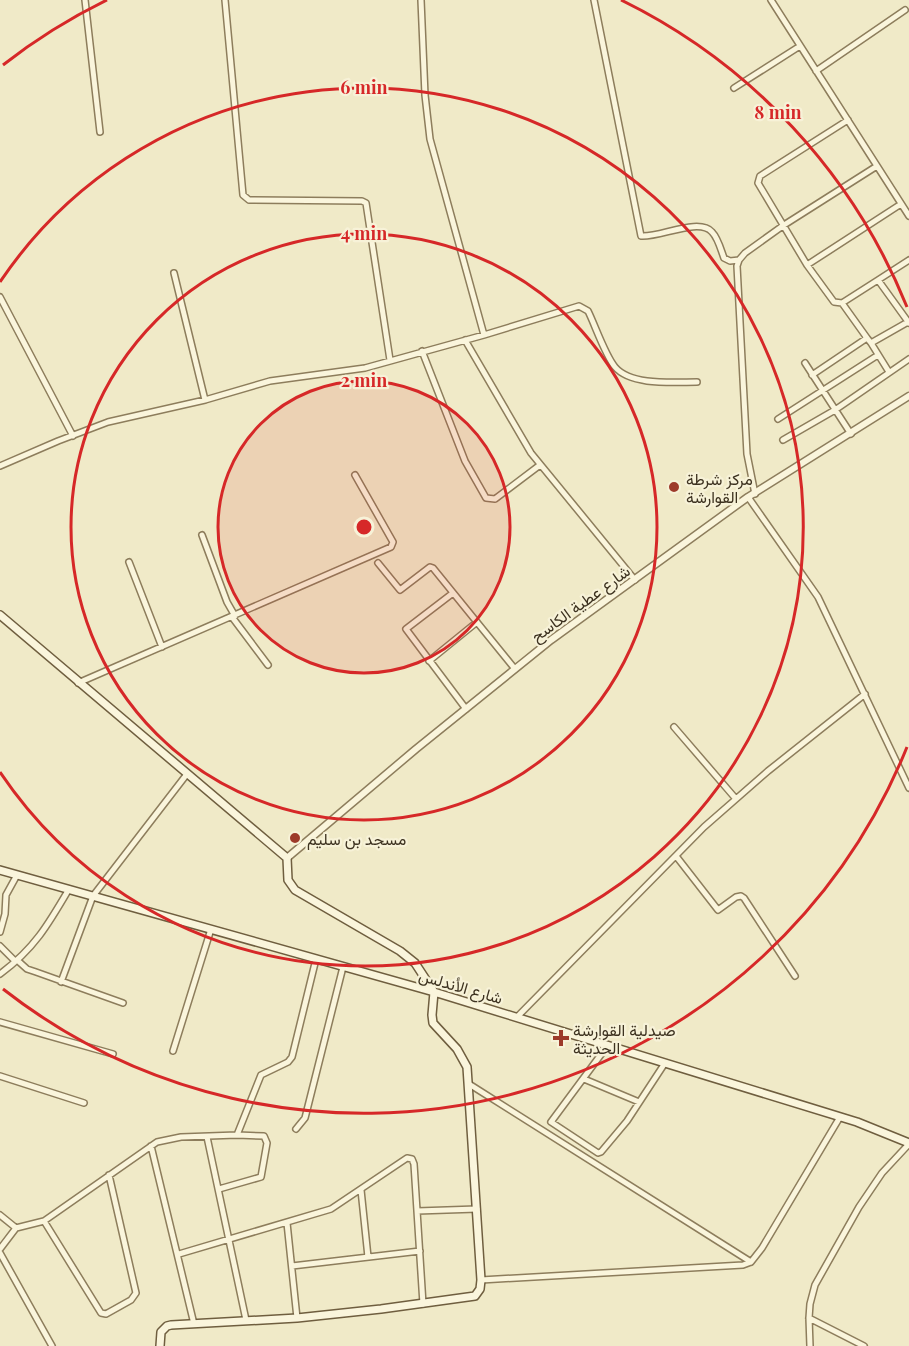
<svg xmlns="http://www.w3.org/2000/svg" width="909" height="1346" viewBox="0 0 909 1346" font-family="'Playfair Display',Vazirmatn,serif">
<rect width="100%" height="100%" fill="#f0eac8"/>
<g fill="none" stroke-linecap="round" stroke-linejoin="round">
<defs>
<path id="minor" d="M85,0L100,132
M225,0L243,195L249,200L362,201L366,203L390,360
M421,0L425,95L430,139L484,335
M594,0L641,236C659,238 699,217 712,232C718,238 721,250 724,258L730,261L739,260L745,253L784,225L877,166
M771,0L909,216
M816,71L905,10
M734,88L800,46
M848,120L760,176L758,183L807,265L834,302L842,303L878,280
M739,260L737,266L747,454L755,494
M909,260L878,280L909,323
M807,265L901,204
M174,273L205,400
M0,297L73,436
M842,303L867,338
M465,340L531,453L635,580
M871,343L889,372
M422,351L465,461L486,498L495,499L540,465
M805,363L851,434
M812,375L867,338L871,343L908,322
M778,419L878,355
M783,440L835,410L909,359
M0,466L58,441L108,422L205,400L270,381L365,368L484,335L579,306L588,311C595,325 605,355 615,367C631,386 674,382 697,382
M748,497L818,597L909,788
M202,535L227,602L235,616
M129,562L162,647
M378,563L400,590L430,567L433,568L515,669
M453,593L406,629L466,709
M232,617L268,665
M429,661L477,622
M78,683L391,547L393,542L355,475
M674,727L736,799
M676,856L718,910L736,897L741,896L744,898L795,976
M0,932L5,914L6,895L17,875
M0,946L15,961
M17,960L27,969L36,972L123,1003
M0,974C34,949 48,925 69,889
M61,982L93,896L187,774
M517,1017L704,827L768,771L865,694
M0,1022L113,1054
M608,1045L551,1122L598,1153L601,1152L627,1121L665,1063
M173,1051L211,929
M0,1076L84,1103
M584,1079L639,1102
M469,1084L751,1262
M296,1129L305,1118L343,967
M237,1135L261,1075L288,1062L292,1057L316,959
M207,1137L246,1320
M151,1146L194,1324
M361,1190L368,1257
M417,1211L477,1209
M0,1215L16,1228
M44,1221L101,1313L106,1314L131,1300L136,1293L109,1175
M287,1223L297,1318
M0,1249L16,1228L44,1221L157,1142L181,1137L237,1135L264,1136L267,1143L261,1177L219,1189
M0,1253L52,1346
M179,1254L331,1209L407,1158L412,1159L414,1164L423,1304
M292,1266L420,1251
M481,1280L743,1265L751,1262L762,1248L840,1117
M809,1318L864,1346
M810,1346L809,1318L810,1304L815,1285L859,1207L882,1173L909,1144"/>
<path id="tertiary" d="M287,858L416,749L551,640L748,497L909,396"/>
<path id="secondary" d="M0,615L287,858L288,880L295,890L400,951L415,963L434,992L432,1015L433,1023L457,1049L467,1067L481,1280L480,1289L475,1296L381,1309L297,1318L171,1325L167,1326L161,1332L160,1346
M0,870L434,992L857,1122L909,1143"/>
</defs>
<use href="#minor" stroke="#8d7d5c" stroke-width="8"/>
<use href="#tertiary" stroke="#8d7d5c" stroke-width="9"/>
<use href="#secondary" stroke="#6f5e3f" stroke-width="10"/>
<use href="#minor" stroke="#faf5dc" stroke-width="5"/>
<use href="#tertiary" stroke="#faf5dc" stroke-width="6"/>
<use href="#secondary" stroke="#faf5dc" stroke-width="7"/>
</g>
<circle cx="364" cy="527" r="146" fill="#d62828" fill-opacity=".12"/>
<g fill="none" stroke="#d62828" stroke-width="3">
<circle cx="364" cy="527" r="146"/>
<circle cx="364" cy="527" r="293"/>
<path d="M0 282A439 439 0 1 1 0 772"/>
<path d="M907 747A586 586 0 0 1 3 989M3 65A586 586 0 0 1 107 0M621 0A586 586 0 0 1 907 307"/>
</g>
<g fill="#9d3a2a" stroke="#f7f2d8" stroke-width="2">
<circle cx="674" cy="487" r="6"/>
<circle cx="295" cy="838" r="6"/>
<path d="M558 1029h6v6h6v6h-6v6h-6v-6h-6v-6h6z"/>
</g>
<g text-anchor="middle" dominant-baseline="central" stroke-width="4.5" stroke-linejoin="round" paint-order="stroke">
<g font-size="16" fill="#3d3220" stroke="#f7f2d8" text-anchor="start">
<text x="686" y="478">مركز شرطة<tspan x="686" dy="18">القوارشة</tspan></text>
<text x="307" y="838">مسجد بن سليم</text>
<text x="573" y="1029">صيدلية القوارشة<tspan x="573" dy="18">الحديثة</tspan></text>
</g>
<g font-size="16" fill="#3d3220" stroke="#f7f2d8">
<text transform="translate(580 603) rotate(-36)">شارع عطية الكاسح</text>
<text transform="translate(461 986) rotate(16)">شارع الأندلس</text>
</g>
</g>
<circle cx="364" cy="527" r="9" fill="#d62828" stroke="#f7f2d8" stroke-width="3"/>
<g font-size="18" text-anchor="middle" font-weight="bold" fill="#d62828" stroke="#f7f2d8" stroke-width="4.5" stroke-linejoin="round" paint-order="stroke">
<text x="364" y="94">6 min</text>
<text x="778" y="119">8 min</text>
<text x="364" y="240">4 min</text>
<text x="364" y="387">2 min</text>
</g>
</svg>
